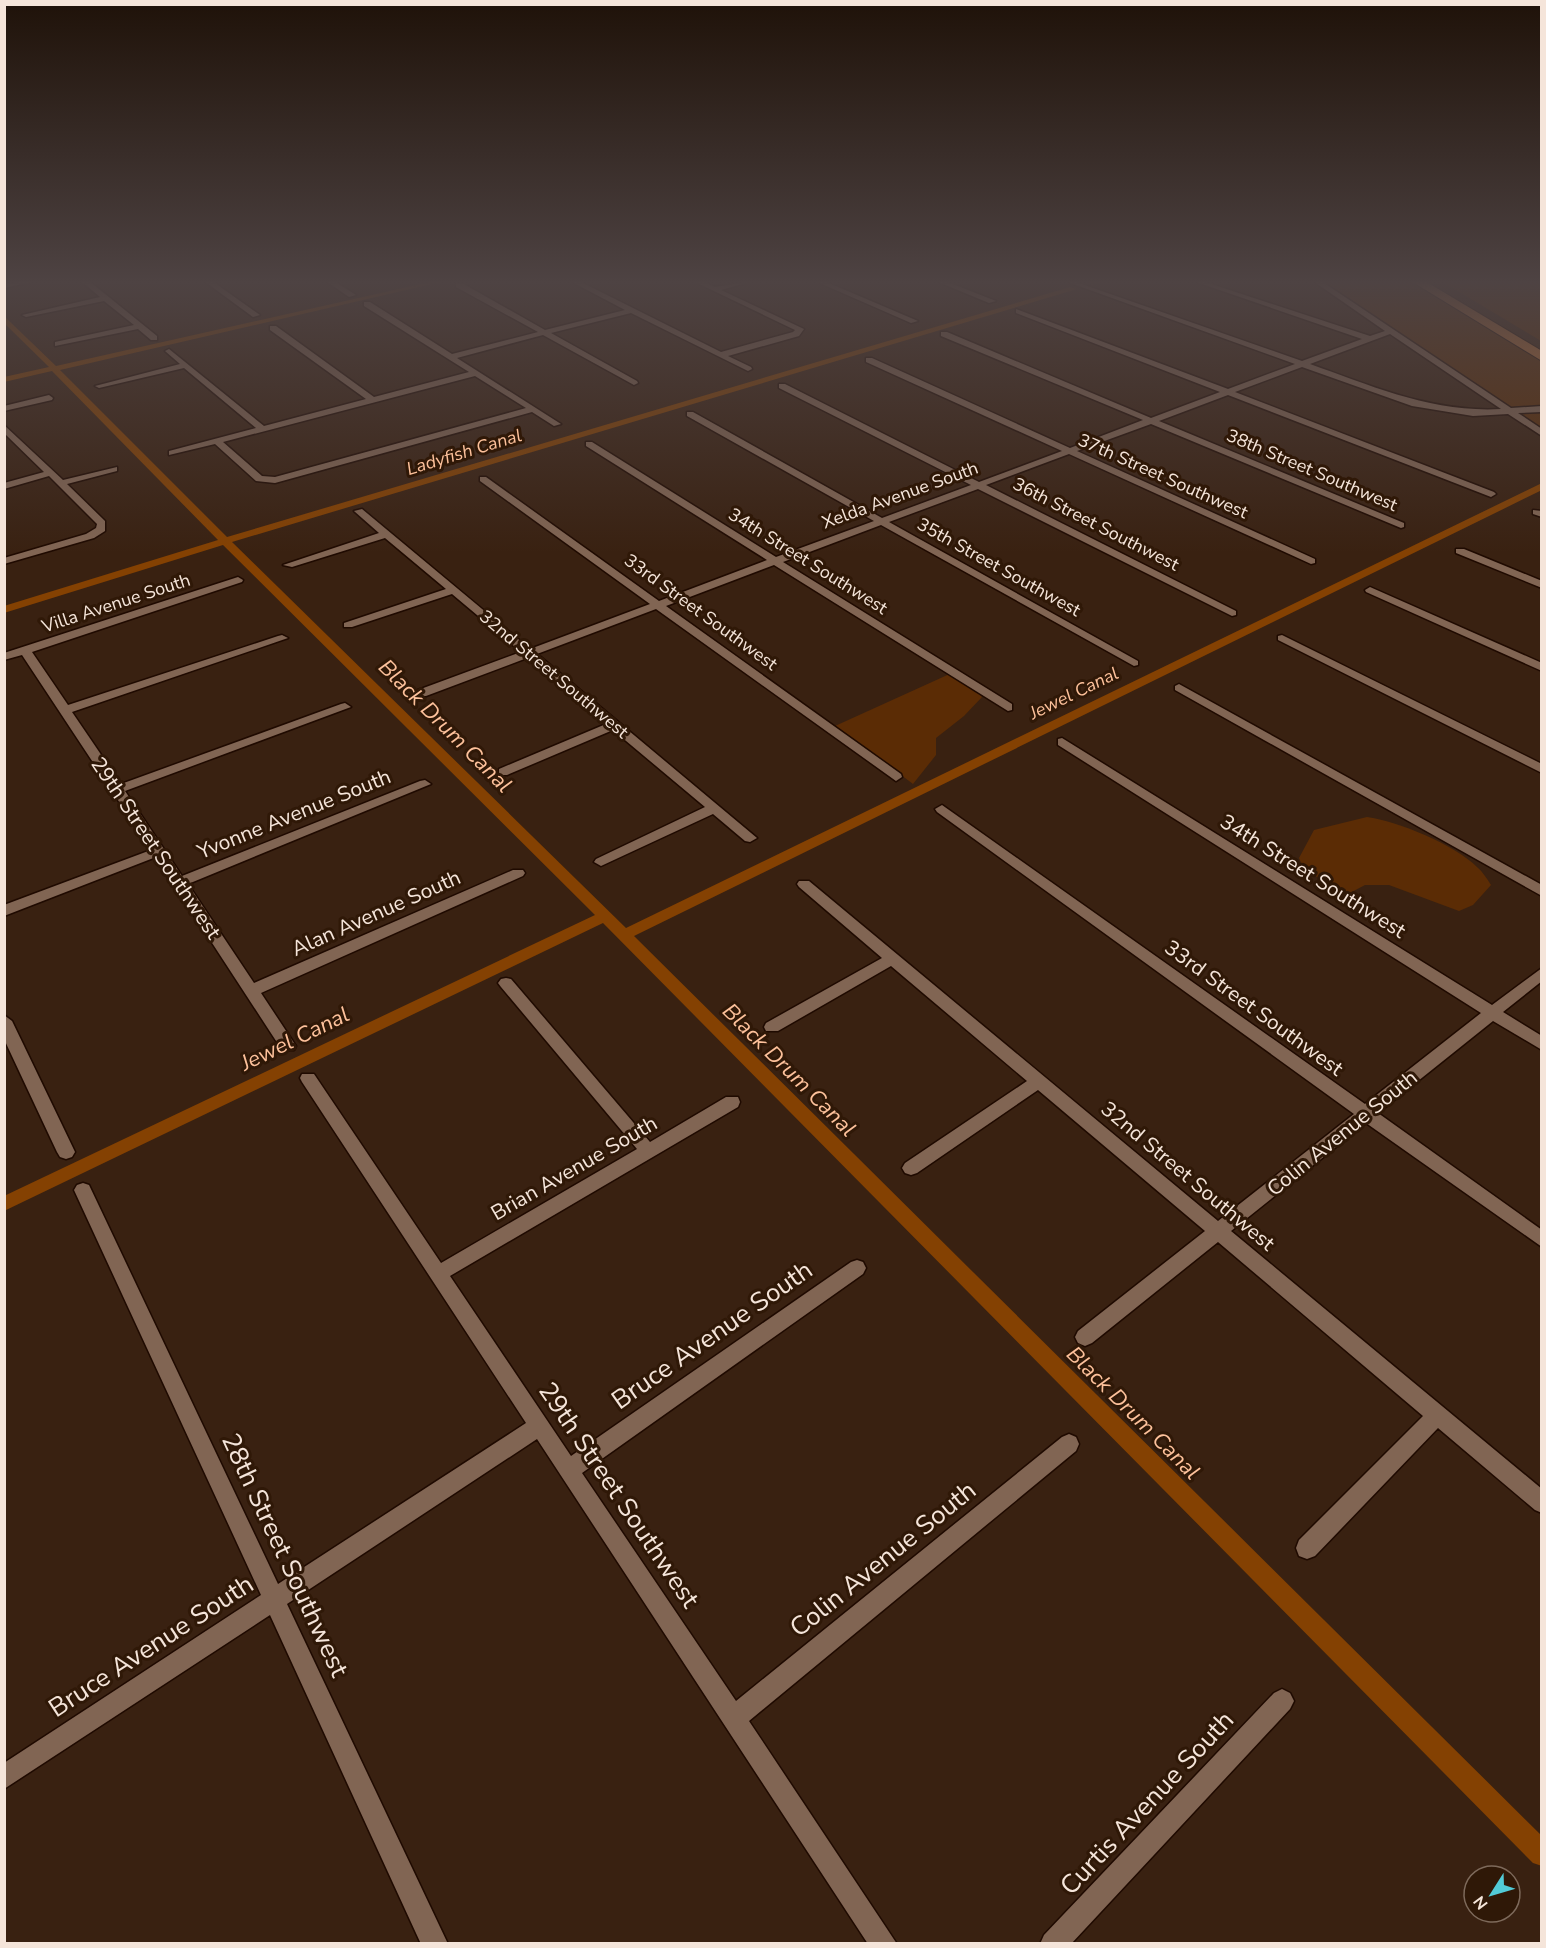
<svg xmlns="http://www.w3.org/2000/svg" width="1546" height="1948" viewBox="0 0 1546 1948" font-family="'Nunito Sans',sans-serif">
<rect width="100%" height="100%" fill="#392111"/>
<path fill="#5b2c05" d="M1311,281H1413L1541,359V433Z
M1441,281H1541V341Z
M954,672L968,680L982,697L964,716L936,738V755L913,784C887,763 857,752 835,726Z
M1367,817C1398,821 1455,845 1477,867C1483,872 1487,879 1491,885L1473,905L1459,911L1389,885H1365L1348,894L1304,870L1299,858L1314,830Z"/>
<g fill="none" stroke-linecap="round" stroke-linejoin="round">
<path fill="#844102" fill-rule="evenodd" d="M434,281H445L60,370L227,537L1070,287L1077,289L232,542L626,928L1542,483V490L634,936L1542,1836V1866L1533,1863L603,923L4,1211V1196L595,915L223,545L4,613V606L218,540L52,371L4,382V377L49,367L4,323V316L56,366Z
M1095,281H1106L1091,285V281Z"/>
<defs>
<path id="minor" d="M23,281H36L4,288V284Z
M81,281H89L157,336V340H151L138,329L55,346V342L134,325L104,301L26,317L22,315L100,297Z
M204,281H212L260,315L253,317Z
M326,281H334L356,295L349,297Z
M570,281H579L721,352L793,332L795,330L693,281H701L715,287L753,281L721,290L804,329L799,336L728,356L751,367L752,369L748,371L631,313L551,333L637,381L638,383L634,385L543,335L457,358L561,424L554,426L532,412L275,483L256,481L215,444L169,455V451L256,428L184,368L99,388L95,386L180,364L165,351L169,349L264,426L366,399L270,330V326H276L374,397L469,372L364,306V302H370L452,354L538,332L456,287V283H462L545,330L625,310ZM475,376L526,408L275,477L262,476L223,442Z
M815,281H824L918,321L911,323Z
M936,281H945L996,301L989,303Z
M1065,281H1073L1302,361L1362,339L1193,281H1202L1370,336L1385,331L1313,281H1321L1511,408L1542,406V412L1518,413L1542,429V436L1508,414L1473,416L1412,406L1302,367L1235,392L1494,492L1496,494L1491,497L1228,395L1159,421L1404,523V527L1401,528L1151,424L1077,451L1315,559V563L1311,564L1069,454L986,485L1236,611V615L1232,616L978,489L889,522L1138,661V665L1134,666L881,525L783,562L1012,704V710L1008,711L774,565L666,606L901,774L902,777L896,781L656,609L537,654L757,838L750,842L745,841L713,814L601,866L594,862L596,859L705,807L613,730L507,775H499V769L606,724L527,658L426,696H418V690L521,652L452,594L352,627H344V623L446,589L385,538L292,567L283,565L379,533L354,511L362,509L530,649L650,604L480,481V477H486L659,601L767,560L586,446V442H592L776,557L874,521L687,416V412H693L882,518L971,485L779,388V384H785L979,482L1062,451L866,362V358H872L1070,448L1143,420L941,336V332H947L1151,418L1220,392L1016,313V309L1228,389L1295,364ZM1390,334L1501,409C1433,413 1372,386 1310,364Z
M49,395L53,398L52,400L4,411V406Z
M4,425L63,480L117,467V471L67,484L105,521V531L94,538L4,564V558L86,534L96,528L97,524L49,476L4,489V483L44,472L4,433Z
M1533,510L1542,511V517L1533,514Z
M1456,549H1464L1542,581V588L1456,553Z
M238,577L243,580L242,582L32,652L68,705L278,636L282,635L288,638L72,712L121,784L341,704L345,703L351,707L125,791L182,876L420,781L425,780L431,784L188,884L254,983L513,870H523L525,873L523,876L261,993L296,1046L294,1050H282L156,857L4,916V905L151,850L22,655L4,660V653Z
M1370,587L1542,663V671L1366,592L1365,590Z
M1282,635L1542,764V773L1278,640V636Z
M1179,684L1542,885V896L1175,690V686Z
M1062,738L1492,1005L1542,968V981L1503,1012L1542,1036V1050L1493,1021L1378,1113L1542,1230V1247L1366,1123L1231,1231L1542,1489V1513L1535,1510L1438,1428L1315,1556L1307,1559L1299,1556L1296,1548L1299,1540L1423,1416L1218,1242L1092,1343L1085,1346L1078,1343L1075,1337L1078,1331L1205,1231L1038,1090L917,1173L911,1175L905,1173L902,1168L905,1163L1027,1081L891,966L778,1031H766L764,1027L766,1023L882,958L799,887L797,884L799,881H809L1218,1221L1354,1114L937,812L935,809L942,805L1365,1104L1481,1013L1058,745V739Z
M506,978L511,979L650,1142L726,1097H738L740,1102L738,1107L450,1276L571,1456L851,1262L857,1260L863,1262L866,1268L863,1274L582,1473L736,1701L1062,1437L1069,1434L1076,1437L1079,1444L1076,1451L749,1721L897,1944H868L537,1439L287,1604L448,1944H421L270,1615L4,1789V1763L261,1595L74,1190L77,1185L83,1183L89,1185L278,1584L526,1423L302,1082L300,1078L302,1074H314L441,1263L637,1149L501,987L498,983L501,979Z
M4,1015L12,1021L75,1152L72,1157L66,1159L60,1157L57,1152L4,1039Z
M1282,1689L1290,1693L1294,1701L1290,1709L1071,1944H1040L1044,1935L1274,1693Z"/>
<path id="trunk" d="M1411,281H1425L1542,351V361Z"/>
</defs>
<use href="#minor" stroke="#1f0a00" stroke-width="3"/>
<use href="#trunk" stroke="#1f0a00" stroke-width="2"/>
<use href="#minor" fill="#816553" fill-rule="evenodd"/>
<use href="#trunk" fill="#c27438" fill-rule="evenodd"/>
</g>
<linearGradient id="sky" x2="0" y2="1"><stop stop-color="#1f1209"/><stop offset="0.51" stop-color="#4e4343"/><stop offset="1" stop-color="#4e4343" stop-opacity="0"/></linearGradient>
<rect width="1546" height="553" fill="url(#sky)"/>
<g text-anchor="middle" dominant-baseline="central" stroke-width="6" stroke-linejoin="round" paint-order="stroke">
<g font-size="18" font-style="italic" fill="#fdc19b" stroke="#2f1807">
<text transform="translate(464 452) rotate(-17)">Ladyfish Canal</text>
<text transform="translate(1074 693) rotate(-26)">Jewel Canal</text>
</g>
<g font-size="18" fill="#f5e5da" stroke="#2f1807">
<text transform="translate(1312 470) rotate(23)">38th Street Southwest</text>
<text transform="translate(1163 476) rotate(24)">37th Street Southwest</text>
<text transform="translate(900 495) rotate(-20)">Xelda Avenue South</text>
<text transform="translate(1096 524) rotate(27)">36th Street Southwest</text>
<text transform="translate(808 561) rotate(32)">34th Street Southwest</text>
<text transform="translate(999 567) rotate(29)">35th Street Southwest</text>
<text transform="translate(116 603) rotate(-18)">Villa Avenue South</text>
<text transform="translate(701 612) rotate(36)">33rd Street Southwest</text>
<text transform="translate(554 674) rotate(40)">32nd Street Southwest</text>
</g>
<g font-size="21" fill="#f5e5da" stroke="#2f1807">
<text transform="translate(294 814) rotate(-22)">Yvonne Avenue South</text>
<text transform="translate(156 848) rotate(56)">29th Street Southwest</text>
<text transform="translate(1313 876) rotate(32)">34th Street Southwest</text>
<text transform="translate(376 913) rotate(-24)">Alan Avenue South</text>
<text transform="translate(1254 1008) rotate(36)">33rd Street Southwest</text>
<text transform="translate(1342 1133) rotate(-39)">Colin Avenue South</text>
<text transform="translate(574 1168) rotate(-30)">Brian Avenue South</text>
<text transform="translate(1188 1176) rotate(40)">32nd Street Southwest</text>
</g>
<g font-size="22" font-style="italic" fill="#fdc19b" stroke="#2f1807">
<text transform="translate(445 726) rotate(45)">Black Drum Canal</text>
<text transform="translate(295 1039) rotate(-26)">Jewel Canal</text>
<text transform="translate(789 1070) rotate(45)">Black Drum Canal</text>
<text transform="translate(1133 1413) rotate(45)">Black Drum Canal</text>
</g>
<g font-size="26" fill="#f5e5da" stroke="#2f1807">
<text transform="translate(712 1335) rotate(-35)">Bruce Avenue South</text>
<text transform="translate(619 1495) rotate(56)">29th Street Southwest</text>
<text transform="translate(285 1555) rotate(65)">28th Street Southwest</text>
<text transform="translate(883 1559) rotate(-39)">Colin Avenue South</text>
<text transform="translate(151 1646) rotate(-33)">Bruce Avenue South</text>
<text transform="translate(1147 1803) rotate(-47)">Curtis Avenue South</text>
</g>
</g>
<rect width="1546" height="1948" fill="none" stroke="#f5e5da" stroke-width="12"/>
<g transform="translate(1492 1894) rotate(233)"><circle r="28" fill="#2f1807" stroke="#7e6a5b" stroke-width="1.5"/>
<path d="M0-4.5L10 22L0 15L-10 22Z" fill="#52cbd7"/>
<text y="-9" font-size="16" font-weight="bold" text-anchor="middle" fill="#f5e5da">N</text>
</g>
</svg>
